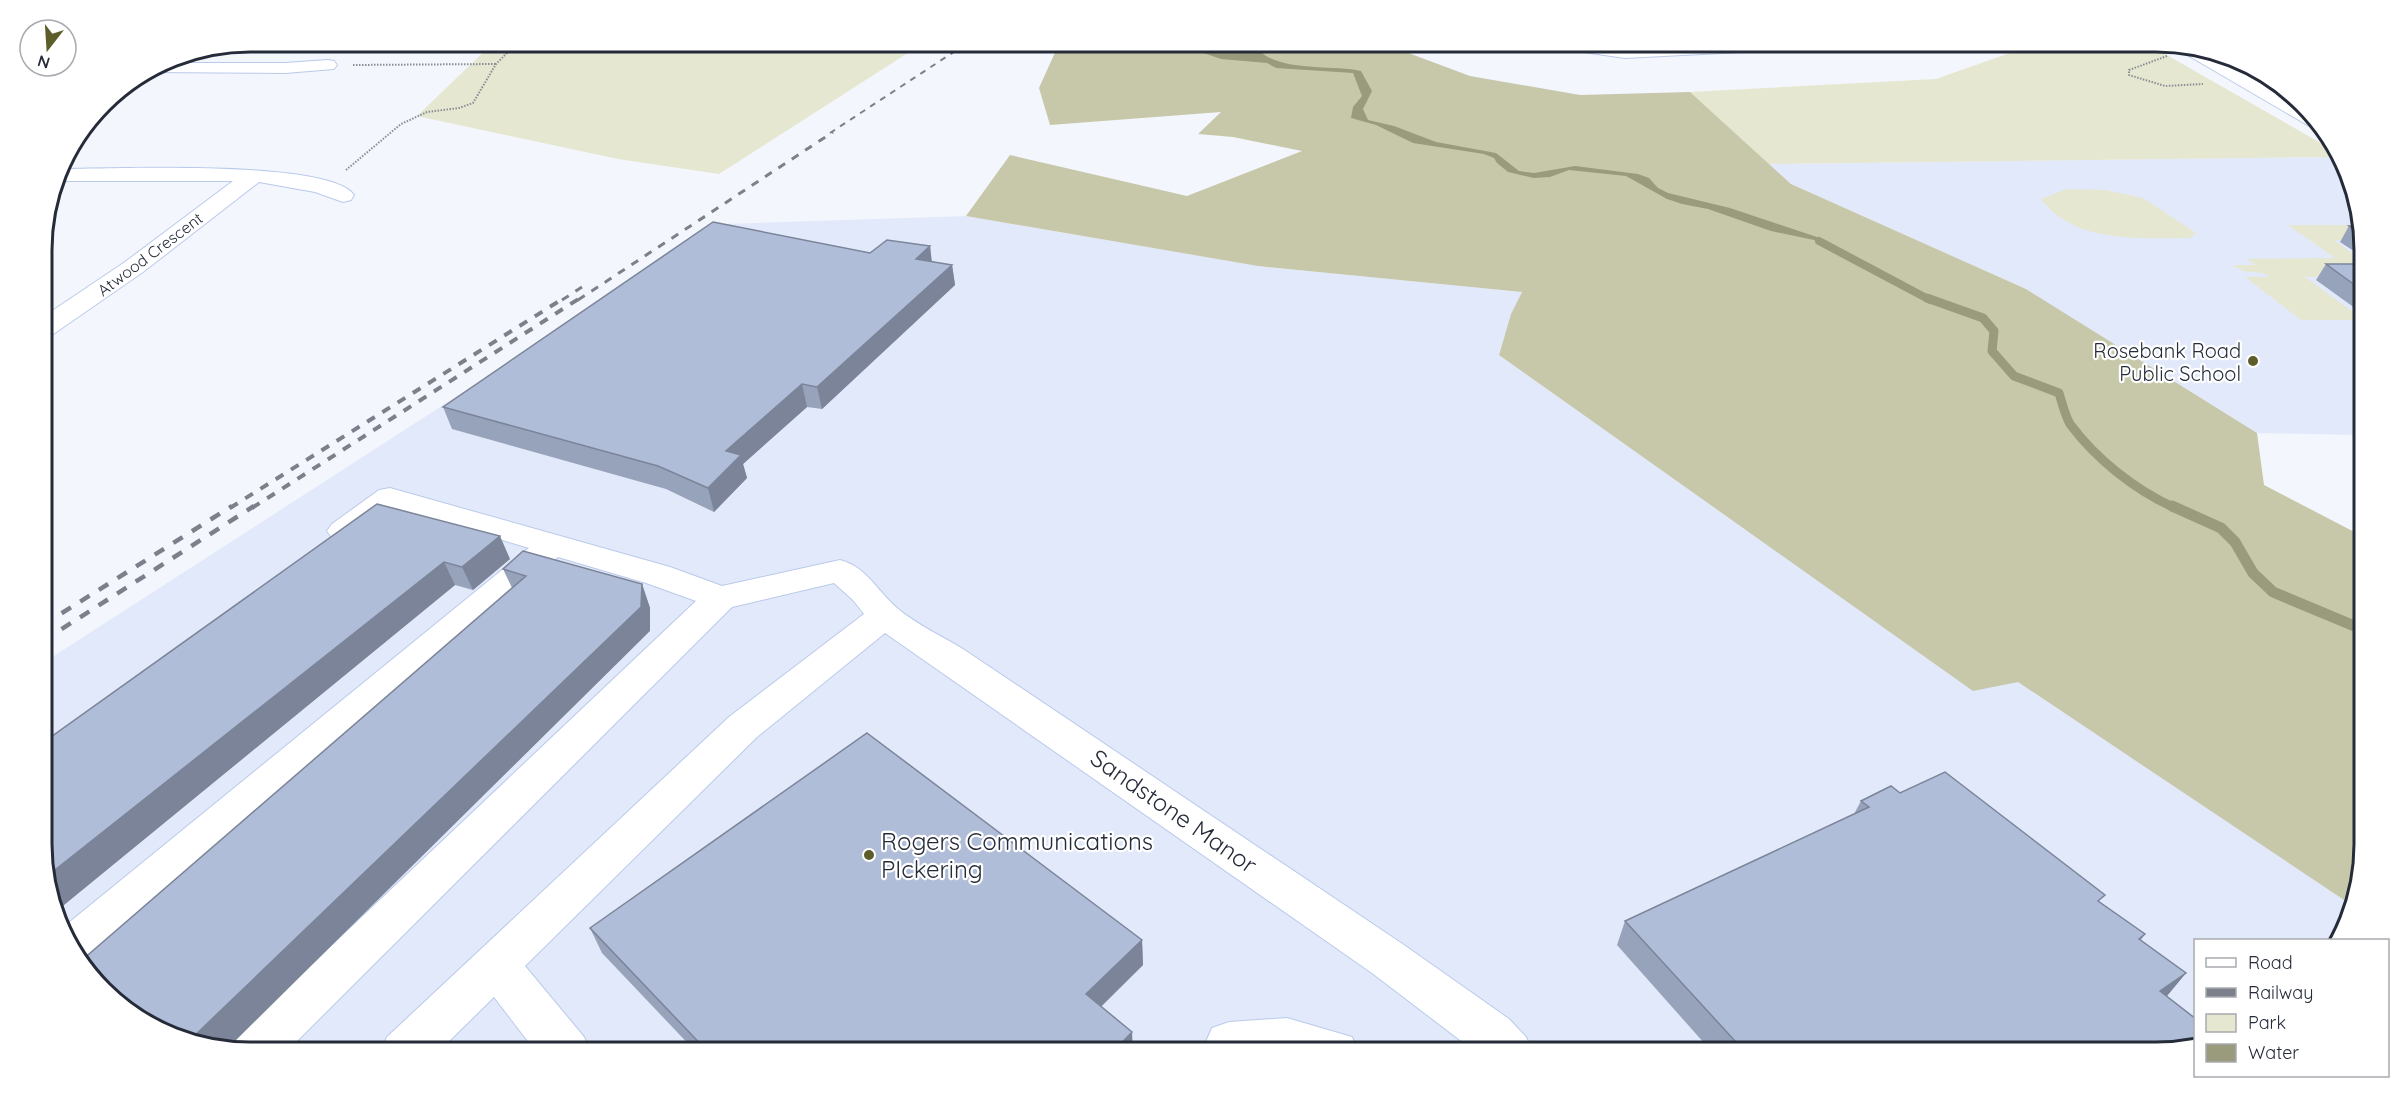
<svg xmlns="http://www.w3.org/2000/svg" width="2407" height="1095" viewBox="0 0 2407 1095" font-family="Quicksand,sans-serif">
<rect width="100%" height="100%" fill="#f3f6fd"/>
<path fill="#e2e9fa" d="M2336,157L2363,224L2364,435L2257,433L2026,289L1791,184L1769,164Z
M966,216L1258,266L1522,292L1511,314L1499,355L1973,690L2018,681L2353,906L2349,925L2339,940H2196L2195,1044L2170,1053H251L170,1037L85,971L44,872L43,663L724,224Z"/>
<path fill="#e6e7d0" d="M488,42H925L719,174L618,159L417,116L491,45Z
M2041,42H2144L2333,150L2336,157L1769,164L1690,92L1936,79Z
M2067,189L2105,190L2143,198L2196,233L2190,238C2141,238 2074,244 2041,199Z
M2288,225H2363V240H2334L2363,261V276L2305,277L2364,320H2301L2245,277H2269C2258,268 2248,277 2233,265H2255L2247,259L2335,258Z"/>
<path fill="#c7c8a9" d="M1063,42H1379L1470,76L1580,95L1690,92L1791,184L2026,289L2257,433L2264,485L2364,537L2365,845L2353,906L2018,682L1973,691L1499,355L1511,314L1522,292L1258,266L966,216L1010,155L1187,196L1302,151L1233,137L1198,134L1221,112L1050,125L1039,88L1058,46Z"/>
<path fill="#9a9b7d" d="M1172,42H1253C1269,74 1329,64 1361,71L1372,91L1363,109L1368,120L1394,126L1436,142L1496,153L1519,171L1534,173L1575,166L1638,174L1649,178L1658,188L1668,193L1730,208L1817,237L1819,241L1771,231L1708,209L1682,204L1667,199L1626,176L1569,170L1550,177L1534,178L1508,172L1497,163L1494,158L1484,154L1413,143L1376,125L1351,118L1353,107L1362,96L1353,73L1276,68L1267,63L1221,59Z"/>
<g fill="none" stroke-linecap="round" stroke-linejoin="round">
<path stroke="#9a9b7d" stroke-width="8" d="M1819,241L1930,300"/>
<path stroke="#9a9b7d" stroke-width="9" d="M1927,298L1983,318L1994,331L1992,351L2014,376L2059,393C2062,403 2065,415 2070,424C2096,459 2135,490 2175,508"/>
<path stroke="#9a9b7d" stroke-width="11" d="M2172,506L2221,528L2235,542L2253,573L2273,592L2364,630"/>
<defs>
<path id="minor" d="M1540,42H1585L1625,48L1735,42H1845L1836,47L1625,58L1549,47Z
M2182,47C2191,49 2202,50 2210,53C2233,63 2317,110 2325,131L2316,130L2184,53Z
M328,60L334,61L337,65L334,69L285,73L148,72L163,63H285Z
M61,169C109,169 329,159 354,195L351,200L343,202L315,192L259,182L143,272L52,335L43,337V317L125,262L233,181H59Z
M390,488L670,567L722,586L840,560C867,567 877,591 897,608C917,625 944,637 966,651L1404,945L1509,1019L1526,1037L1533,1053H1477L1372,973L885,633L757,737L525,966L584,1037L591,1053H537L494,997L437,1053H380L387,1037L729,717L864,614L853,600L834,583L732,607L285,1053H250L230,1049L235,1037L696,601L646,583L558,557L90,959L81,962L66,925L529,548L395,508C376,523 357,545 332,538L327,531L332,524L379,490Z
M1287,1018L1352,1037L1359,1053H1201L1212,1028L1229,1022Z"/>
</defs>
<use href="#minor" stroke="#bacaeb" stroke-width="2"/>
<path stroke="#888d97" stroke-width="2" stroke-dasharray="1.5 1.5" stroke-linecap="butt" d="M2167,56L2129,70V75L2165,86L2203,84
M353,65L496,64
M346,170L401,124L427,112L459,108L473,103L496,64L518,42"/>
<use href="#minor" fill="#fff" fill-rule="evenodd"/>
<path stroke="#7c808b" stroke-width="2" stroke-dasharray="6 6" stroke-linecap="butt" d="M830,133L969,42"/>
<path stroke="#7c808b" stroke-width="3" stroke-dasharray="8 8" stroke-linecap="butt" d="M562,300L582,287
M578,300L833,132"/>
<path stroke="#7c808b" stroke-width="4" stroke-dasharray="9 9" stroke-linecap="butt" d="M230,508L564,298
M252,508L580,298"/>
<path stroke="#7c808b" stroke-width="4.5" stroke-dasharray="11 11" stroke-linecap="butt" d="M43,625L232,506
M43,641L254,506"/>
</g>
<path fill="#97a3bb" d="M2349,226H2363V257L2340,242Z
M930,246L932,262L952,265L955,285L822,409L807,407L743,464L747,478L714,512L666,489L452,429L443,407L870,253Z
M2326,264H2363L2364,311H2359L2316,280Z
M377,504L510,559L473,590L455,585L59,909L44,872Z
M503,569L642,584L650,608V631L512,588Z
M1900,793L2100,902L2145,934L2141,940L2186,973L2167,996L2170,1053H1713L1617,945L1625,921L1854,814L1861,801Z
M590,928L1142,940L1143,965L1101,1007L1133,1053H697L602,953Z"/>
<path fill="#7b8498" d="M930,246L932,266L916,259Z
M952,265L955,285L822,409L817,387Z
M802,384L807,407L743,464L747,478L714,512L708,488L726,451Z
M500,536L510,559L473,590L462,567Z
M444,562L455,585L59,909L46,877Z
M642,584L650,608V631L228,1048L189,1041Z
M1142,940L1143,965L1088,1019L1086,994Z
M2186,973L2166,997L2160,991Z
M1132,1032L1133,1053H1112Z"/>
<path fill="#b0bdd9" stroke="#7b8498" stroke-width="1.5" d="M713,222L870,253L887,240L930,246L916,259L952,265L817,387L802,384L726,451L741,455L708,488L658,466L443,407Z
M2349,226H2363V235Z
M2326,264H2363V291Z
M377,504L500,536L462,567L444,562L46,877L44,872V742Z
M523,551L642,584L641,607L189,1041L170,1037L85,971L81,961L526,576L503,569Z
M867,733L1142,940L1086,994L1132,1032L1112,1053H709L590,928Z
M1945,772L2105,895L2098,901L2145,934L2139,939L2186,973L2160,991L2196,1019V1044L2170,1053H1746L1625,921L1869,807L1861,801L1891,786L1900,793Z"/>
<g fill="#5d5d2a" stroke="#fff" stroke-width="2">
<circle cx="2253" cy="361" r="6"/>
<circle cx="869" cy="855" r="6"/>
</g>
<g text-anchor="middle" dominant-baseline="central" stroke-width="4.5" stroke-linejoin="round" paint-order="stroke">
<g font-size="16" fill="#252b38" stroke="#fff">
<text transform="translate(150 254) rotate(-37)">Atwood Crescent</text>
</g>
<g font-size="20" fill="#252b38" stroke="#fff" text-anchor="end">
<text x="2241" y="350">Rosebank Road<tspan x="2241" dy="23">Public School</tspan></text>
</g>
<g font-size="24" fill="#252b38" stroke="#fff">
<text transform="translate(1174 811) rotate(35)">Sandstone Manor</text>
</g>
<g font-size="24" fill="#252b38" stroke="#fff" text-anchor="start">
<text x="881" y="841">Rogers Communications<tspan x="881" dy="28">PIckering</tspan></text>
</g>
</g>
<path d="M0 0H2407V1095H0ZM250 52H2156A198 198 0 0 1 2354 250V844A198 198 0 0 1 2156 1042H250A198 198 0 0 1 52 844V250A198 198 0 0 1 250 52Z" fill="#fff" fill-rule="evenodd"/>
<path fill="none" stroke="#252b38" stroke-width="3" d="M250 52H2156A198 198 0 0 1 2354 250V844A198 198 0 0 1 2156 1042H250A198 198 0 0 1 52 844V250A198 198 0 0 1 250 52Z"/>
<rect x="2194" y="939" width="195" height="138" fill="#ffffff" stroke="#a8aaaf" stroke-width="1.5"/>
<rect x="2206" y="958" width="30" height="9" fill="#ffffff" stroke="#a8aaaf" stroke-width="1.5"/>
<text x="2248" y="969" font-size="18" fill="#252b38">Road</text>
<rect x="2206" y="988" width="30" height="9" fill="#7c808b" stroke="#a8aaaf" stroke-width="1.5"/>
<text x="2248" y="999" font-size="18" fill="#252b38">Railway</text>
<rect x="2206" y="1014" width="30" height="18" fill="#e6e7d0" stroke="#a8aaaf" stroke-width="1.5"/>
<text x="2248" y="1029" font-size="18" fill="#252b38">Park</text>
<rect x="2206" y="1044" width="30" height="18" fill="#9a9b7d" stroke="#a8aaaf" stroke-width="1.5"/>
<text x="2248" y="1059" font-size="18" fill="#252b38">Water</text>
<g transform="translate(48 48) rotate(197)"><circle r="28" fill="#ffffff" stroke="#a8aaaf" stroke-width="1.5"/>
<path d="M0-4.5L10 22L0 15L-10 22Z" fill="#5d5d2a"/>
<text y="-9" font-size="16" font-weight="bold" text-anchor="middle" fill="#252b38">N</text>
</g>
</svg>
